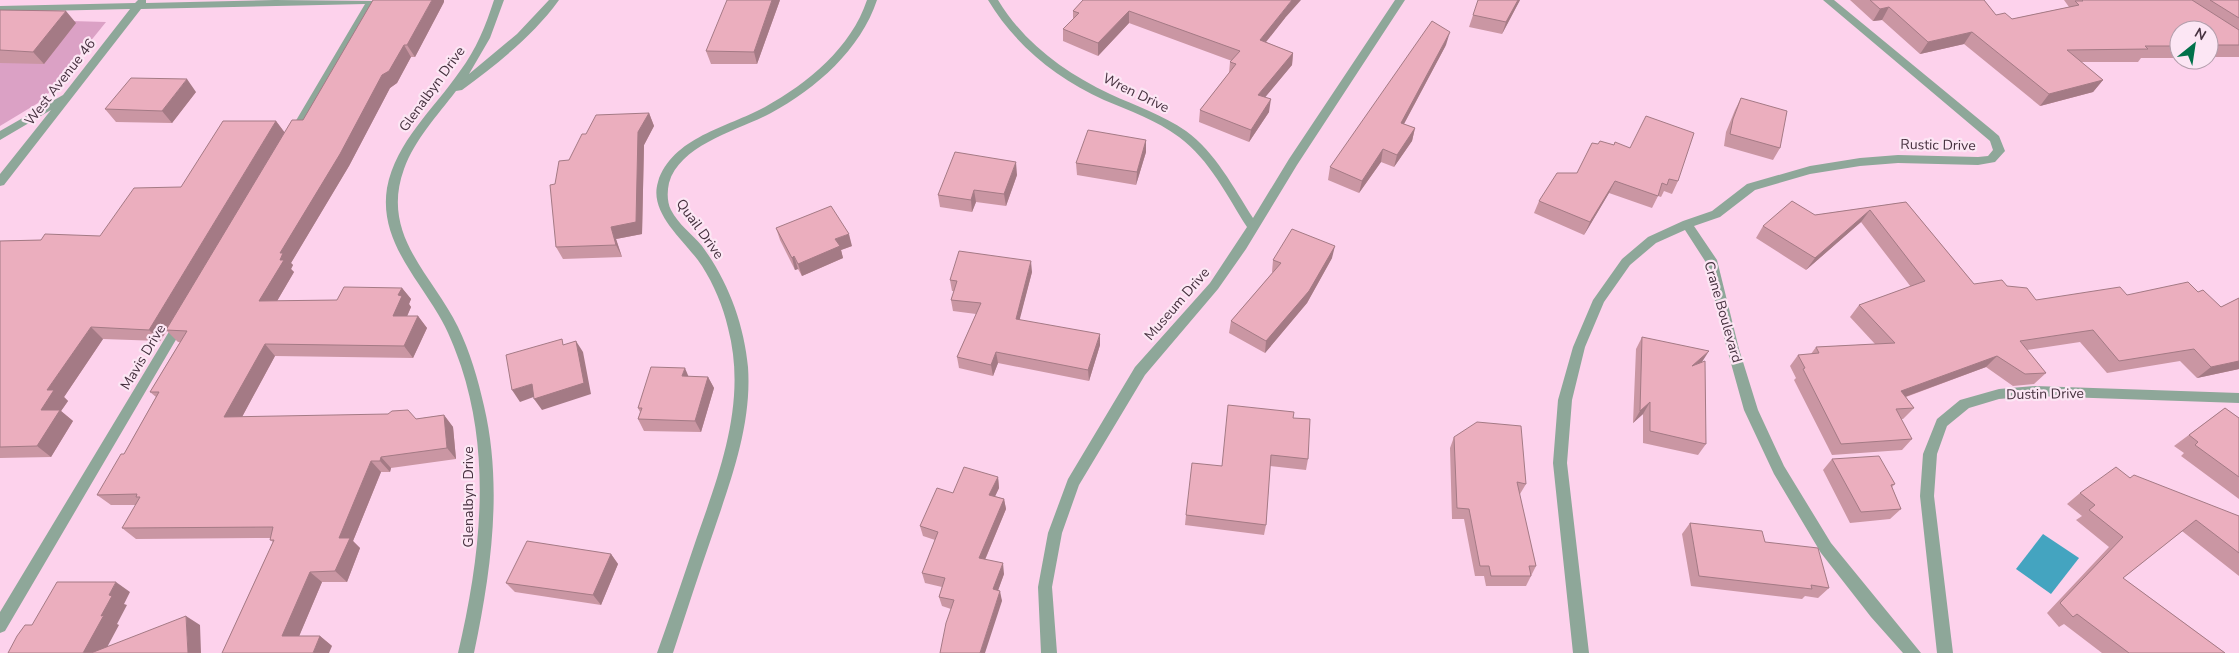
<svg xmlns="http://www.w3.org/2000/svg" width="2239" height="653" viewBox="0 0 2239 653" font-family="'Nunito Sans',sans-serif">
<rect width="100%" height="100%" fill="#fdd2ec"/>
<path fill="#dba1c5" d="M0,19L106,22L43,100L0,126Z"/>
<path fill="#44a4c0" d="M2043,534L2079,558L2051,594L2016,569Z"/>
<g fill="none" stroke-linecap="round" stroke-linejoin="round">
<path fill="#8ea799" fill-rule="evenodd" d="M138,0H146V3L275,0L377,1L297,137L293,138L288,134L365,4L141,9L4,185L0,186V174L51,110L0,140V131L63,95L130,9L0,12V6L135,3Z
M494,0H504L490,38L469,74L517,34L549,0H559C533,36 497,64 462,90L456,91C437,116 415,139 404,169C380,235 432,274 458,327C470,352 478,379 484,406C503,487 491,572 474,653H458C480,559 492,460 461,366C455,349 448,330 438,314C415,275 379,238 387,188C396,141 434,109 460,71C476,50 486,25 494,0Z
M867,0H877C861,49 816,89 771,113C740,130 680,144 669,183C667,192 667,202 671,210C678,224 692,234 702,246C728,281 744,324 748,367C752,424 731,480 713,533C699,573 686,613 673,653H657C671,614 684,575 697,537C721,469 747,400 728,328C723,306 714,285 702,266C686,241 648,214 658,182C672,137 729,127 765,107C808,83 851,48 867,0Z
M988,0H998C1024,43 1065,73 1110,94C1136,106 1163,115 1186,131C1216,153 1233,187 1253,218L1289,159L1395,0H1405L1297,165L1246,249L1218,289L1145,375L1079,485L1062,533L1052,587L1057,653H1041L1038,587L1048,533L1068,479L1135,367L1210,283L1247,227C1227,196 1210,160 1179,137C1156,120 1130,111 1104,100C1056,78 1015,45 988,0Z
M1823,0H1834L1992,130L1999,136L2005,151L1995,162L1978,165L1898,163L1860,166L1810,174L1755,190L1720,217L1694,226L1717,260L1739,349L1758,410L1784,466L1831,543L1921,653H1903L1871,617L1821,553L1774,474L1744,410L1727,349L1705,261L1685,230L1656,243L1630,265L1604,302L1585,347L1572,400L1567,463L1589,653H1573L1553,463L1558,400L1573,347L1593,300L1622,259L1648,237L1683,221L1712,211L1747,184L1810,166L1860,158L1898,155L1978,157L1988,156L1993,150L1990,141Z
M180,318L184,320L186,323L184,326L5,631L0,633V612L176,320Z
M2035,386L2239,393V403L2035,396L1999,399L1969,408L1947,426L1937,454L1934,496L1953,653H1937L1920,496L1923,454L1937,419L1960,400L1999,389Z"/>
</g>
<path fill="#ca96a3" d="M780,0L757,64H711L706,51Z
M1083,0L1285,18L1266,42L1293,53L1292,65L1265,97L1269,112L1249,142L1199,122L1200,110L1229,73L1230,62L1232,61L1129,23L1098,56L1063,41V29L1073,19V11Z
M1520,0L1502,34L1469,27L1473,15Z
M1850,0H1984L1996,15L2012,19L2069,7L2064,0H2239V57H2209V30H2179V58H2141L2138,62H2081L2103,80L2093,92L2040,106L1964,44L1920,54L1882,20L1873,21Z
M444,2L415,57H411L397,83L390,88L349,166L291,263L293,265L291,269L294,272L277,301L337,300L402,288L411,299L409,304L411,307L407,316H418L427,328L413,358L275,356L242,417L416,419L444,415L453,427L456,459L391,468L390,472H381L353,541L360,548L347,582H322L299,636H320L332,646L222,653L273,542L270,540V538L136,539L122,528L136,505H111L97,495L124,454L156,397L150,392L180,342H178L167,331L160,341L103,339L64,397L68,401L61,411L73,421L51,457L0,458V241L41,240L100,236L181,187L276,121L285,133L303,120Z
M0,10L76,23L44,64L0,63Z
M1446,45L1404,124L1415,128L1412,141L1394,167L1381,162L1359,193L1328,180L1330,167Z
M196,92L172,123L116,122L105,109Z
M1741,98L1780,148L1773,160L1724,146L1726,132L1735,110Z
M649,113L654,126L644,145L642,234L616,239L622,257L563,259L556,247L555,184L569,160L586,134Z
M1146,140V152L1136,185L1077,175L1076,163Z
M1592,143L1678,181L1672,194L1664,191L1661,197L1658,196L1652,208L1609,193L1584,235L1534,213L1539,201L1577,173Z
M1017,175L1006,206L976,202L972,212L940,207L938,195Z
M1906,202L1974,284L2007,286L2036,300L2198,292L2221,307L2239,298V369L2197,378L2180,361L2107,373L2080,342L2027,350L2046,373L2034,384L2013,386L1986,367L1906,397L1914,408L1903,419H1901L1912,439L1902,450L1832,455L1794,380L1796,378L1790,366L1798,355L1811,354L1816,347L1875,344L1850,317L1859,305L1911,287L1861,222L1806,270L1756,238L1763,226L1815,215Z
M776,228L852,246L841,250L843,258L802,276L798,269L795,270L780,240Z
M1332,258L1307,303L1265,353L1229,333L1231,321L1273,272H1272L1273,260Z
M1032,272L1019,320L1100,345L1089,381L998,363L993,376L959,368L957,357L976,314L953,311L951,300L954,291H952L950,280Z
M1642,337L1702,362L1706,444L1698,455L1643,443V414L1633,423L1636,349Z
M689,377H708L714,388L701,432L644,431L638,419L640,412L638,408Z
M2225,408L2239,418V499L2181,456L2184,453L2174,446Z
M1293,418L1308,459L1306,470L1270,466L1266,525L1264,535L1185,525L1186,515L1222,466Z
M1454,437L1526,484L1520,494H1519L1536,566L1526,586H1486L1484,576H1475L1464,519H1452L1450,448Z
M1832,459L1895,484L1892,487L1901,509L1890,519L1850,523L1823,470Z
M998,477L999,488L995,496L1004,499L1006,509L985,560L1004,574L998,590L1002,601L951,609L942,606L939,597L942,587L925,583L922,573L935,540L923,536L920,526L953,493Z
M2130,478L2239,516V576L2182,531L2123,578L2225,653H2102L2064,624L2059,627L2047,613L2109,547L2076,520L2082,516L2067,504L2080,493Z
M1690,523L1765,542L1829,588L1818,598L1805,596L1802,599L1691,586L1682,534Z
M611,554L618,564L601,605L515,592L506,583Z"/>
<path fill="#a47a85" d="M432,0H444V2L415,57L407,45Z
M772,0H780L757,64L754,52Z
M1292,0H1301L1285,18L1258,52L1260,40Z
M1518,0H1520L1502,34L1506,22Z
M1889,7L1882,20L1873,21L1880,9Z
M66,11L76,23L44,64L33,52Z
M1129,11V23L1098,56V43Z
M1450,32L1446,45L1398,135L1401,123Z
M1972,32L1964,44L1920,54L1928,42Z
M404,45L411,57L397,83L390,88L349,166L291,263L293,265L291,269L294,272L270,313L259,301L280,260V253L382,75Z
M1293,53L1292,65L1257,107L1258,95Z
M187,79L196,92L172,123L162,111Z
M2103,80L2093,92L2040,106L2049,94Z
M1271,99L1269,112L1249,142L1251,130Z
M649,113L654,126L644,145L642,234L616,239L622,257L616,245L611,227L638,132Z
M276,121L285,133L160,341L149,330Z
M1415,128L1412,141L1394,167L1397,155Z
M1146,140V152L1136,185L1137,172Z
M1383,149L1381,162L1359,193L1362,181Z
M1016,162L1017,175L1006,206L1004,194Z
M1615,181L1609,193L1584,235L1590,222Z
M974,190L976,202L972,212L971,200Z
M1870,210L1861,222L1806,270L1815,258Z
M849,234L852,246L841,250L843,258L802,276L798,264L835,239Z
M1335,246L1332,258L1307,303L1265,353L1266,341Z
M794,256L798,269L795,270L792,258Z
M1031,261L1032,272L1017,330L1016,319Z
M402,288L411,299L409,304L411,307L402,328L393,316L398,295Z
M418,316L427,328L413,358L404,346Z
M91,327L103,339L64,397L68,401L61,411L73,421L51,457L37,446L41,410L47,390Z
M1100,334V345L1089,381L1088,370Z
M576,341L583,352L591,394L542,410L534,399Z
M265,344L275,356L236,428L224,417Z
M1709,351L1702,362L1692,366Z
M996,352L998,363L993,376L991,365Z
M1997,356L1986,367L1891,402L1901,391Z
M2239,361V369L2197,378L2211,367Z
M685,368L690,380L682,376Z
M708,377L714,388L701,432L695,421Z
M532,384L539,395L520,402L512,390Z
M1650,402L1643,414L1633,423L1640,411Z
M444,415L453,427L456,459L447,448Z
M381,457L391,468L390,472L380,461Z
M371,461L381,472L353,541L360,548L347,582L335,571L339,538Z
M998,477L999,488L991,505L989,495Z
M1004,499L1006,509L981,569L979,558Z
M611,554L618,564L601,605L593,595Z
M1003,563L1004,574L995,599L993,589Z
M310,572L322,582L295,646L282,636Z
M116,582L130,592L124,604L127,605L117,624L119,625L104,653H83L109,595Z
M1000,591L1002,601L985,653H980Z
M186,616L200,625L201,653H188Z
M320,636L332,646L329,653H313Z"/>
<path fill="#ebaebe" stroke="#a47a85" d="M373,0H432L407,45H404L389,71L382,75L340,154L280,253H283L280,260H284L259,301L337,300L344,287L402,288L398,295L402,296L393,316H418L404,346L265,344L224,417L388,414L392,411L408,410L416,419L444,415L447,448L381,457L380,461H371L339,538H350L335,571L310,572L282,636H320L313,653H222L274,540H270L273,527L122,528L140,497H136L137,494L97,495L121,454H124L159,392H150L187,331L166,330L292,120H303Z
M727,0H772L754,52L706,51Z
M1083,0H1292L1260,40L1293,53L1258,95L1271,99L1251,130L1200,110L1236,64L1230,62L1240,51L1129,11L1098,43L1063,29L1079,13L1073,11Z
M1478,0H1518L1506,22L1473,15Z
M1870,0H1984L1996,15L2005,13L2012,19L2079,5L2075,1H2083L2082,0H2192L2239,30V45H2209V30H2179V46H2145L2148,49L2067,50L2103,80L2049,94L1972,32L1928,42L1889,7L1880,9Z
M2210,0H2239V18Z
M0,10L66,11L33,52L0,50Z
M1432,21L1450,32L1401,123L1415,128L1397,155L1383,149L1362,181L1330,167Z
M131,78L187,79L162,111L105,109Z
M1741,98L1787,111L1780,148L1730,134L1733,119Z
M649,113L638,132L636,222L611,227L616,245L556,247L550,185L555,184L559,161L569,160L582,134H586L596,115Z
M1646,116L1694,133L1678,181L1669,179L1667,185L1662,183L1658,196L1615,181L1590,222L1539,201L1557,173H1577L1592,143L1598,144L1600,141L1614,145L1615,142L1630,148Z
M223,121H276L149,330L91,327L47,390H54L41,410H60L37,446L0,447V241L41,240L45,234L100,236L134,188L181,187Z
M1088,130L1146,140L1137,172L1076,163Z
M955,152L1016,162L1004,194L974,190L971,200L938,195Z
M1792,201L1815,215L1906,202L1974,284L2002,280L2007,286L2027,288L2036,300L2120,287L2127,295L2188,282L2198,292L2203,290L2221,307L2239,298V361L2211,367L2194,349L2119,361L2093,330L2020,341L2046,373L2025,374L1997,356L1901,391L1914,408L1896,409L1912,439L1841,444L1803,369L1805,368L1798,355L1819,353L1816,347L1895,343L1859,305L1925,281L1870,210L1815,258L1763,226Z
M831,206L849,234L835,239L840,246L798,264L794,256L792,258L776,228Z
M1292,229L1335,246L1309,291L1266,341L1231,321L1281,263L1273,260Z
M959,251L1031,261L1016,319L1100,334L1088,370L996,352L991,365L957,357L981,303L951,300L957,281L950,280Z
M1642,337L1709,351L1692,366L1705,361L1706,444L1650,431V402L1640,411Z
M562,339L563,345L576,341L584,383L534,399L532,384L512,390L506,355Z
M651,367L685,368L682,376L708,377L695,421L638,419L642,408H638Z
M1228,405L1294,412L1293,418L1310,419L1308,459L1271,455L1266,525L1186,515L1192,463L1222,466Z
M2225,408L2239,418V477L2195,445L2198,442L2189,435Z
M1477,422L1521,426L1526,484L1517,482L1536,566H1529L1531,576H1491L1489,566H1480L1469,509L1457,508L1454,437Z
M1879,456L1895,484L1891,485L1901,509L1861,512L1832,459Z
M964,467L998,477L989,495L1004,499L979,558L1003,563L993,589L1000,591L980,653H940L946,623L954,600L939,597L945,578L922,573L938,532L920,526L937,488L953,493Z
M2116,467L2130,478L2134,475L2239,516V553L2196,520L2123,578L2225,653H2129L2077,614L2073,617L2060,603L2123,537L2089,510L2095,505L2080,493Z
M1690,523L1762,531L1765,542L1818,548L1829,588L1811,585L1812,589L1699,576Z
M527,541L611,554L593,595L506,583Z
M57,582H116L109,595L112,596L101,616L104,615L83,653H8L17,636L25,625H32Z
M186,616L188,653H91Z"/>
<g text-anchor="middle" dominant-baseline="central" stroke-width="4.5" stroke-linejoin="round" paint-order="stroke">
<g font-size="14" fill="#46313f" stroke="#fce6f4">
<text transform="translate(60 82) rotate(-52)">West Avenue 46</text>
<text transform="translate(432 89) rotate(-54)">Glenalbyn Drive</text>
<text transform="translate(1136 93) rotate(26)">Wren Drive</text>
<text transform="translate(1938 145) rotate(1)">Rustic Drive</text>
<text transform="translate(700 229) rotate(54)">Quail Drive</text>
<text transform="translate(1177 304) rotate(-49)">Museum Drive</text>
<text transform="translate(1723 312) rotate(74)">Crane Boulevard</text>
<text transform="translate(143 357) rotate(-59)">Mavis Drive</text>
<text transform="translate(2045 394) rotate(-1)">Dustin Drive</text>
<text transform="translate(468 497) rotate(-90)">Glenalbyn Drive</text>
</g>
</g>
<g transform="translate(2194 45) rotate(30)"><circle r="24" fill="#fce6f4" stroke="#b39eac"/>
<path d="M0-4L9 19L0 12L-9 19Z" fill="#00714a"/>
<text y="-8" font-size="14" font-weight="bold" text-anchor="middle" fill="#46313f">N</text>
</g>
</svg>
